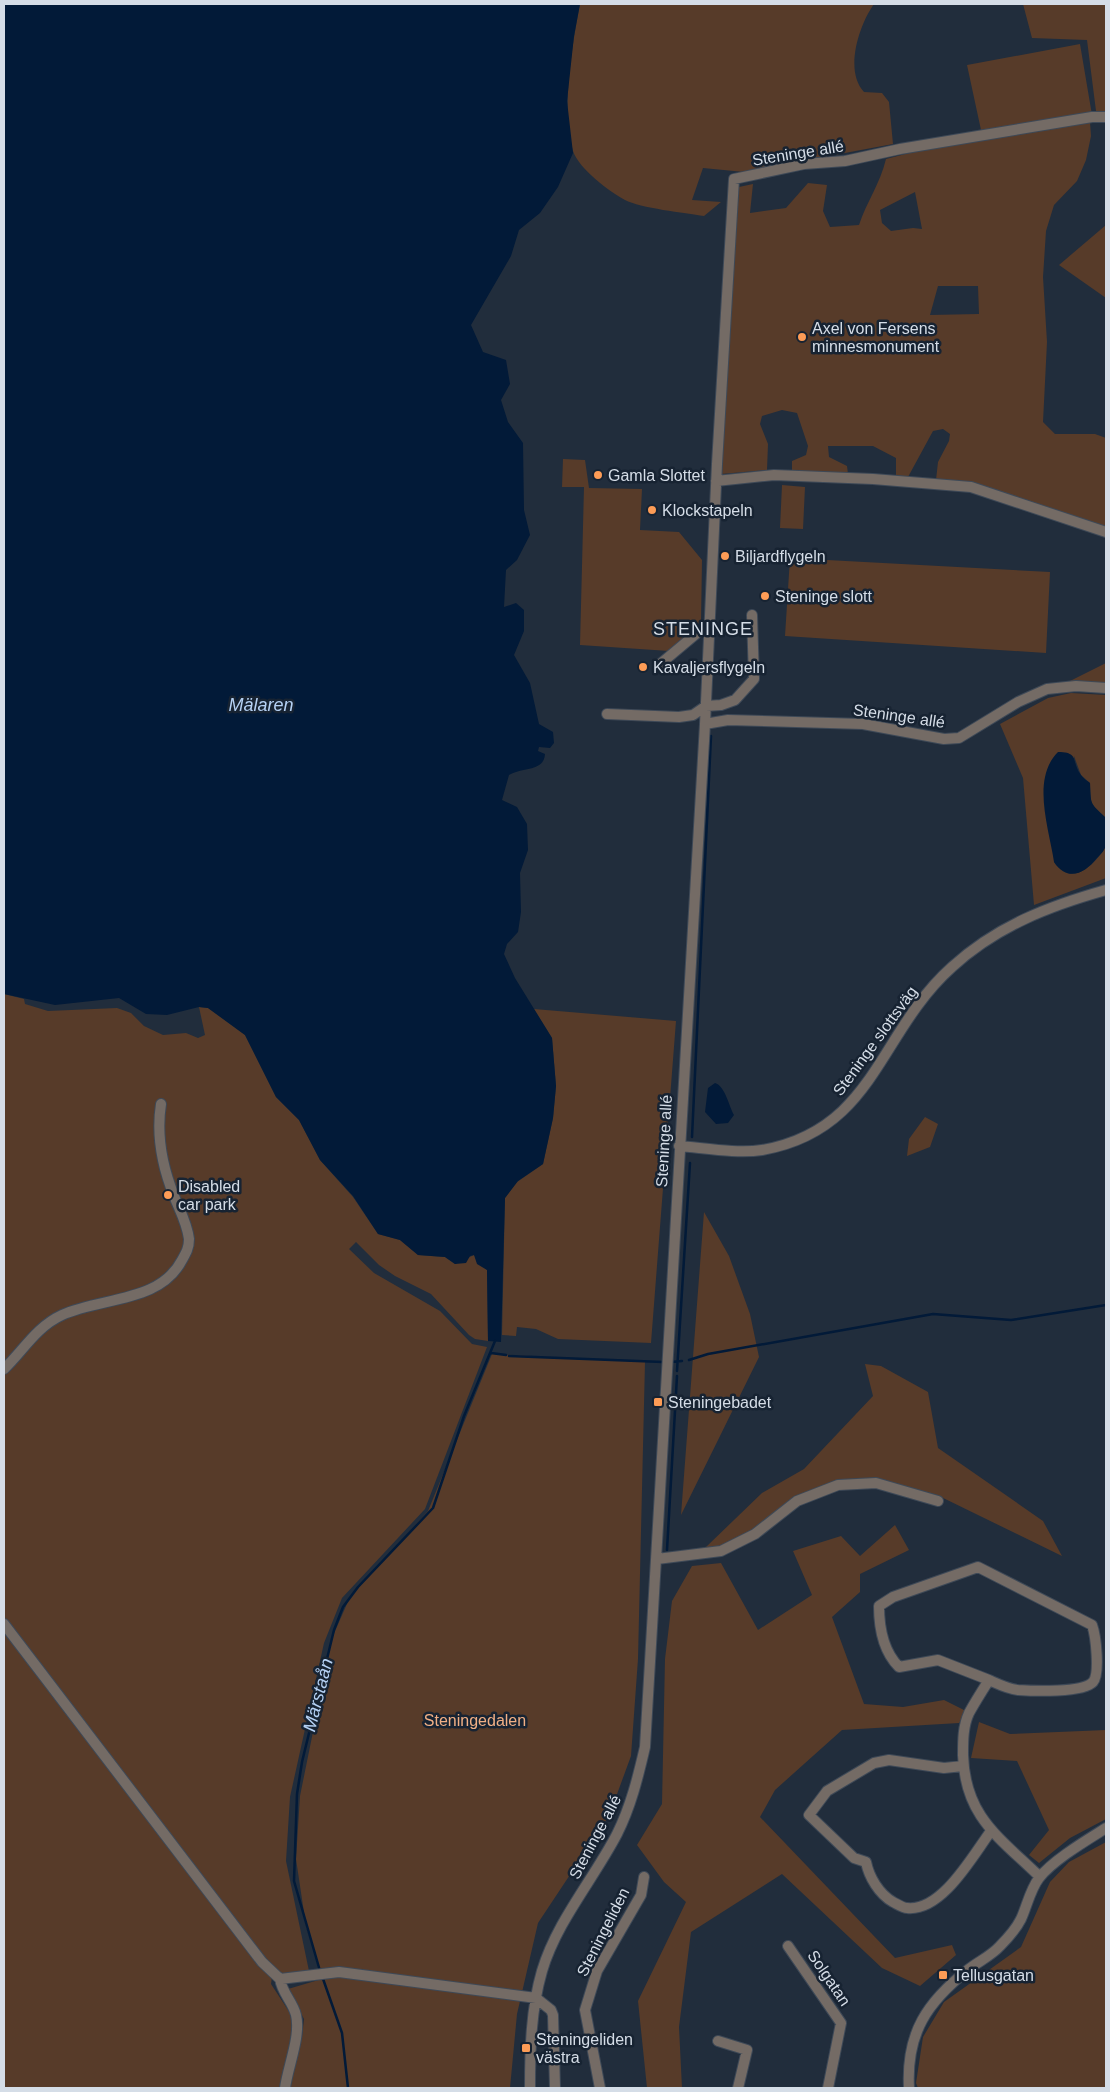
<svg xmlns="http://www.w3.org/2000/svg" width="1110" height="2092" viewBox="0 0 1110 2092" font-family="Arial,sans-serif">
<rect width="100%" height="100%" fill="#212d3c"/>
<path fill="#573b29" fill-rule="evenodd" d="M580,4H874C859,25 844,71 864,92L882,93L889,102L893,144L744,172L703,168L692,200L721,202L704,216C685,213 640,208 625,200C610,192 579,169 573,151C561,110 572,46 580,4Z
M1023,4H1106V111H1096L1087,40L1032,38Z
M1080,44L1092,115L981,130L967,65Z
M1090,122L1091,136L1086,160L1077,181L1054,205L1046,231L1043,277L1047,342L1043,422L1055,434H1095L1106,438V527L975,483L936,480L938,462L949,441L950,434L943,429L933,431L908,477H896V458L873,446H828L829,457L847,466L848,474L792,471V461L806,455L808,446L797,413L782,410L762,416L760,424L768,444L767,470L721,474L739,187L753,184L750,213L786,208L808,183L827,185L823,211L830,227L859,225C867,201 880,184 886,159L917,151ZM915,192L922,229L913,228L891,231L882,223L880,210ZM938,286H978L979,314L930,315Z
M1106,225V298L1059,265Z
M563,459L585,460L589,488L642,489L640,530L679,532L702,560L701,622L669,651L580,645L584,487H562Z
M782,485L805,487L803,529L780,528Z
M790,558L1050,572L1046,653L785,636Z
M1106,663V685L1064,684Z
M1071,693L1106,695V818C1090,802 1091,807 1090,783L1081,775L1074,756L1054,862C1071,888 1096,865 1106,845V878L1034,905L1023,778L1000,724L1048,698Z
M4,994L24,999L25,1004L48,1011L117,1008L131,1013L144,1026L163,1035L186,1033L198,1038L205,1035L199,1007L208,1008L245,1035L276,1097L299,1120L320,1160L353,1197L378,1234L400,1240L418,1255L445,1257L455,1264L474,1255L487,1270L488,1341L475,1339L469,1335L431,1294L395,1276L379,1265L356,1242L349,1249L374,1273L440,1311L472,1344L487,1347L425,1509L342,1598L324,1643L290,1797L286,1861L309,1971L283,1976L273,1969L271,1984L290,2013L294,2035L302,2037L304,2019L288,1989L332,1976L320,1971L306,1926L296,1859L300,1796L332,1638L350,1597L428,1511L492,1354L645,1362L638,1659L631,1756L609,1816L538,1923L517,2014L510,2088H4Z
M534,1009L676,1021L651,1343L558,1339L536,1329L517,1327L516,1336L502,1335L505,1198L517,1182L543,1164L553,1118L556,1086L552,1038Z
M925,1117L938,1124L930,1147L907,1156L909,1139Z
M704,1212L729,1256L750,1314L759,1357L681,1515Z
M865,1364L881,1366L928,1392L938,1448L1043,1521L1062,1556L937,1495L875,1478L837,1480L795,1497L752,1530L719,1547H706L762,1493L804,1469L873,1396Z
M895,1525L909,1550L860,1574V1592L832,1617L864,1704L903,1707L944,1700L968,1712L959,1723L842,1730L775,1790L760,1817L895,1958L952,1945L956,1955L920,1986L882,1968L782,1874L691,1932L679,2027L682,2088H647L638,2001L686,1902L664,1882L637,1845L662,1804L665,1659L672,1601L692,1566L721,1563L758,1630L812,1595L793,1551L841,1536L860,1556Z
M979,1722L1010,1734L1106,1730V1819L1070,1838L1039,1863L1029,1855L1049,1830L1017,1761L971,1758Z
M1106,1842V2088H918L916,2083L923,2037L944,2002L1021,1947L1050,1882L1069,1862Z"/>
<path fill="#021a38" d="M4,4H580L574,36L567,101L573,153L558,187L540,213L519,230L511,256L471,325L483,352L506,360L510,384L501,400L508,422L523,443L524,510L530,535L517,560L506,570L504,607L516,603L524,610V631L514,655L530,683L539,724L553,732L554,743L550,748L539,747L538,751L545,754C544,772 522,767 509,775L502,800L517,807L527,824L528,850L520,873L521,912L518,932L507,944L504,954L515,978L552,1038L556,1086L553,1118L543,1164L518,1181L505,1198L501,1342L488,1341L487,1270L477,1264L474,1255L470,1256L466,1263L455,1264L445,1257L418,1255L400,1240L378,1234L353,1196L320,1160L299,1120L276,1097L245,1035L208,1008L199,1007L167,1015L146,1014L119,998L55,1005L4,994Z
M1058,752C1080,752 1071,762 1081,775C1083,778 1087,781 1090,783C1091,807 1090,802 1106,818C1106,826 1108,837 1106,845C1105,850 1101,854 1097,858C1084,874 1068,882 1054,862C1049,828 1031,779 1058,752Z
M715,1083C725,1086 729,1106 734,1115L728,1123L716,1124L705,1112L708,1088Z"/>
<g fill="none" stroke-linecap="round" stroke-linejoin="round">
<path stroke="#021a38" stroke-width="2.5" d="M692,1137L711,736
M491,1353L506,1355
M509,1356L663,1362
M689,1360L708,1354L933,1314L1011,1320L1106,1305
M671,1362L682,1361
M677,1371L690,1163
M667,1550L677,1376
M320,1971L294,1881L297,1794L302,1762L334,1630L343,1607L358,1587L433,1508L464,1416L495,1341
M322,1976L342,2033L348,2088"/>
<defs>
<path id="minor" d="M716,481L774,475L873,479L971,487L1106,532
M659,665L709,623
M607,714L679,717L693,715L706,706L721,705L735,700L754,679L752,615
M705,724L717,464L734,179L804,164L845,161L900,149L1092,117H1106
M679,1146C704,1148 738,1154 762,1150C875,1130 878,1033 952,967C997,926 1049,906 1106,890
M4,1369C23,1351 36,1327 62,1315C101,1297 160,1303 182,1260C186,1253 189,1248 189,1239C187,1223 180,1211 174,1196C162,1166 156,1136 161,1104
M657,1559L721,1551L755,1534L797,1501L838,1485L876,1483L938,1501
M4,1624L262,1962L280,1979L339,1972L536,1998L551,2010L553,2015L555,2088
M989,1680L938,1660L899,1667C883,1651 879,1628 879,1606L893,1597L978,1567L1092,1625C1096,1636 1100,1674 1093,1682C1083,1693 1033,1691 1018,1690C1008,1689 998,1684 989,1680C982,1691 975,1702 969,1713C963,1726 963,1740 963,1755C965,1817 999,1837 1040,1877
M963,1766L944,1768L889,1760L874,1763L827,1791L809,1815L854,1858L866,1862C869,1877 879,1894 893,1902C897,1904 903,1908 907,1908C942,1912 973,1855 991,1831
M788,1946L841,2023L828,2088
M280,1979C282,1993 293,2002 296,2015C301,2036 288,2066 285,2088
M718,2041L747,2050L738,2088
M530,2088C530,2049 531,2009 542,1971C557,1921 593,1880 617,1834C631,1806 638,1777 645,1747L705,724L728,720L863,724L944,739L959,738L1018,702L1047,689L1076,686L1106,688
M600,2088L585,2010L597,1971L641,1895L644,1877
M909,2088C906,2033 927,2002 969,1969C979,1961 991,1956 1000,1946C1007,1939 1016,1929 1021,1919C1027,1906 1030,1890 1039,1878C1053,1860 1087,1840 1106,1828"/>
</defs>
<use href="#minor" stroke="#3e4957" stroke-width="12"/>
<use href="#minor" stroke="#746b65" stroke-width="10"/>
</g>
<g fill="#fd9c56" stroke="#172332" stroke-width="2">
<circle cx="802" cy="337" r="5"/>
<circle cx="598" cy="475" r="5"/>
<circle cx="652" cy="510" r="5"/>
<circle cx="725" cy="556" r="5"/>
<circle cx="765" cy="596" r="5"/>
<circle cx="643" cy="667" r="5"/>
<circle cx="168" cy="1195" r="5"/>
<rect x="653" y="1397" width="10" height="10" rx="2.5"/>
<rect x="938" y="1970" width="10" height="10" rx="2.5"/>
<rect x="521" y="2043" width="10" height="10" rx="2.5"/>
</g>
<g text-anchor="middle" dominant-baseline="central" stroke-width="5" stroke-linejoin="round" paint-order="stroke">
<g font-size="16" fill="#d5dde7" stroke="#172332">
<text transform="translate(798 153) rotate(-9)">Steninge allé</text>
<text transform="translate(899 716) rotate(8)">Steninge allé</text>
<text transform="translate(875 1041) rotate(-54)">Steninge slottsväg</text>
<text transform="translate(664 1141) rotate(-87)">Steninge allé</text>
<text transform="translate(595 1837) rotate(-62)">Steninge allé</text>
<text transform="translate(603 1932) rotate(-63)">Steningeliden</text>
<text transform="translate(829 1978) rotate(56)">Solgatan</text>
</g>
<g font-size="16" fill="#d5dde7" stroke="#172332" text-anchor="start">
<text x="812" y="328">Axel von Fersens<tspan x="812" dy="18">minnesmonument</tspan></text>
<text x="608" y="475">Gamla Slottet</text>
<text x="662" y="510">Klockstapeln</text>
<text x="735" y="556">Biljardflygeln</text>
<text x="775" y="596">Steninge slott</text>
<text x="653" y="667">Kavaljersflygeln</text>
<text x="178" y="1186">Disabled<tspan x="178" dy="18">car park</tspan></text>
<text x="668" y="1402">Steningebadet</text>
<text x="953" y="1975">Tellusgatan</text>
<text x="536" y="2039">Steningeliden<tspan x="536" dy="18">västra</tspan></text>
</g>
<g font-size="16" fill="#f2b085" stroke="#172332">
<text x="475" y="1720">Steningedalen</text>
</g>
<g font-size="18" letter-spacing="1" fill="#d5dde7" stroke="#172332">
<text x="703" y="629">STENINGE</text>
</g>
<g font-size="18" font-style="italic" fill="#b5d1f4" stroke="#172332">
<text x="261" y="705">Mälaren</text>
<text transform="translate(318 1695) rotate(-76)">Märstaån</text>
</g>
</g>
<rect width="1110" height="2092" fill="none" stroke="#d5dde7" stroke-width="10"/>
</svg>
